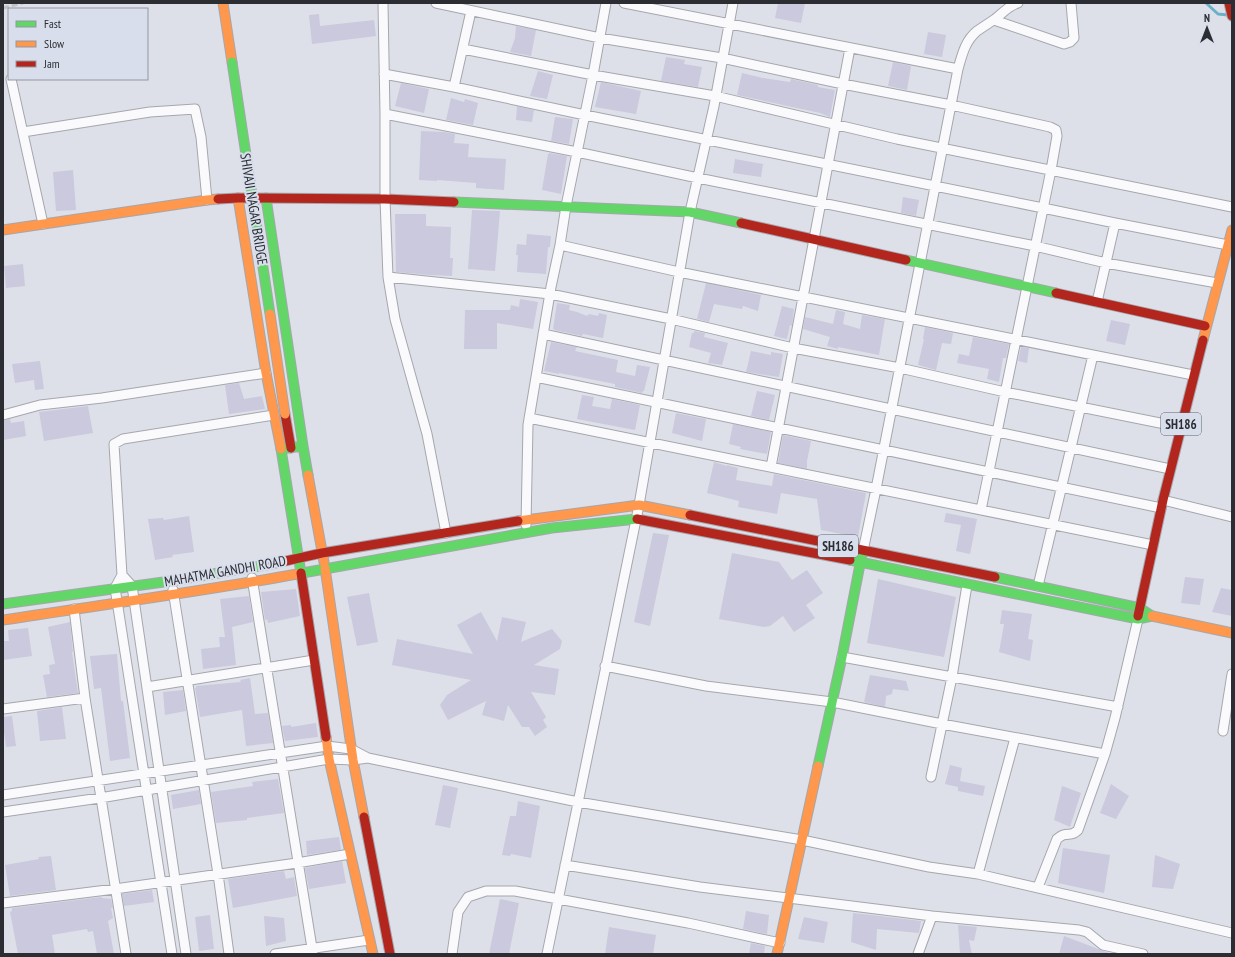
<svg xmlns="http://www.w3.org/2000/svg" width="1235" height="957" viewBox="0 0 1235 957" font-family="'PT Sans Narrow',sans-serif">
<rect width="100%" height="100%" fill="#dde0e8"/>
<g fill="none" stroke-linecap="round" stroke-linejoin="round">
<path stroke="#6cb0c8" stroke-width="3" d="M1206,3L1218,14L1228,15"/>
</g>
<path fill="#cbc9dd" d="M778,3H805L801,23L775,18Z
M319,14L320,26L374,20L376,36L312,44L309,15Z
M516,26L536,30L531,56L510,52L515,38Z
M928,32L946,35L942,57L924,54Z
M666,57L685,60L684,64L702,67L698,87L661,81Z
M893,62L911,66L907,90L888,86Z
M538,71L553,75L547,99L530,96Z
M742,73L763,78L790,82L791,79L818,85V87L835,90L830,117L820,113L737,95Z
M601,82L641,91L636,114L595,107Z
M401,83L429,89L424,113L395,106Z
M451,98L464,102L465,99L478,103L473,125L446,120Z
M517,106L534,110L532,122L516,120Z
M555,117L573,119L569,144L551,141Z
M421,131L444,132L455,134L454,143L469,144L468,157L506,159L504,190L476,188V183L437,180V181L419,180Z
M549,153L567,156L561,194L542,190L548,154H549Z
M735,159L763,164L761,177L733,173Z
M73,170L76,210L56,211L53,172Z
M903,197L919,200L916,216L901,213Z
M472,210L500,211L495,271L468,269Z
M395,214H426V226L451,227L450,258H453L452,276L430,275L396,272Z
M527,234L551,236L550,247H548L546,274L517,272L518,255H516L517,244L526,245Z
M23,264L25,286L6,288L4,266Z
M706,283L761,295L758,311L743,306L742,309L714,304L709,322L697,319Z
M520,299L538,302L533,329L497,323V349H464L465,310H510L511,305L519,307Z
M557,303L570,305L569,310L577,312L587,316L589,314L598,316L599,313L607,315L603,338L583,334L582,336L554,330L555,329H553Z
M782,306L794,309L792,326L790,325L787,339L774,336Z
M836,310L845,312L843,324L860,329L862,315L885,319L879,355L838,347V349L827,346L830,337L803,329L805,317L833,324Z
M1111,320L1130,324L1125,345L1106,341Z
M925,327L953,333L951,344L942,343L936,370L918,365L924,339H923Z
M694,331L705,333L704,337L728,343L722,365L708,363L711,353L689,347L692,333H694Z
M973,337L1009,344L1006,358H1003L999,382L987,379L989,369L957,363L959,354L969,356Z
M551,342L577,347L575,351L618,360L616,372L635,376L637,365L650,367L644,391H643L642,393L615,387V384L559,373V374L544,371Z
M1021,347L1029,348L1027,363L1018,361Z
M751,351L771,355V352L783,354L779,377L746,372Z
M40,361L44,389L35,390L34,380L15,383L12,364Z
M239,383L244,399L262,396L265,409L229,414L225,385Z
M757,391L775,395L769,420L751,416Z
M582,395L594,397L592,406L610,409L612,399L640,405L635,430L577,419Z
M88,406L93,433L44,441L39,412Z
M676,413L706,419L702,441L672,433Z
M10,419L11,423L24,421L26,436L3,440V421Z
M733,424L771,432L767,454L740,449L741,447L729,444Z
M783,435L811,441L807,461V469L778,463Z
M714,462L727,466V465L738,468L736,480L772,486L774,474L866,493L858,537L821,530L817,499L781,493L777,514L738,507L739,501L707,493Z
M946,513L977,519L970,554L956,551L961,525L944,522Z
M189,516L194,552L172,555L173,557L155,560L148,519L163,518L164,520Z
M653,533L669,535L650,626L634,622Z
M732,553L779,562L792,580L807,570L823,593L806,605L815,618L794,632L783,616L770,626L764,627L719,619Z
M1185,577L1204,579L1200,605L1181,603Z
M878,579L956,597L944,657L867,643Z
M1221,588L1232,590V616L1212,612Z
M296,589L300,616L268,623L267,619L265,620L261,592Z
M369,593L378,642L357,646L347,597Z
M249,596L253,622L232,627L236,665L203,669L201,649L220,647L219,637H225L220,599Z
M1002,610L1032,614L1028,639L1033,640L1030,661L999,652L1004,624H1000Z
M481,612L497,641L502,617L526,622L521,642L552,629L562,641L560,649L534,665L559,669L555,695L531,692L546,717L543,720L547,727L535,736L529,727H522L508,705L504,721L482,715L486,701L448,720L440,705L447,695L471,680L392,665L397,639L473,654L457,625Z
M70,622L73,652H72L78,693L47,697L43,675L50,674L49,665L55,664L48,627Z
M28,628L32,656L3,660V641H9L8,630Z
M117,654L121,701H123L130,758L110,761L101,688L94,689L90,656Z
M870,675L906,681L909,691L893,689L892,694L886,696L885,707L864,702Z
M250,678L255,714L268,713L273,743L246,746L242,710L200,717L195,688H196V686L241,682L240,680Z
M183,690L186,711L165,715L163,692Z
M62,707L66,739L40,741L37,711Z
M12,716L16,746L6,747L3,725V717Z
M316,723L318,737L285,741L282,726L291,725V727Z
M950,765L962,768L960,781L985,786L983,796L958,791V787L945,784Z
M278,779L284,813L247,818V820L216,823L211,792L253,786L252,782Z
M1111,784L1129,796L1116,819L1100,813Z
M443,785L458,788L450,828L435,825Z
M1062,786L1081,793L1070,827L1054,820Z
M199,790L201,804L173,809L171,795Z
M518,801L540,806L531,858L511,854L510,856L502,855L510,816H516Z
M339,837L341,849L340,850L307,855L306,841Z
M1063,848L1110,855L1104,893L1058,883Z
M1155,855L1180,864L1173,889L1152,887Z
M51,856L56,890L10,896L5,865L39,859L38,857Z
M342,861L346,883L309,889L305,868Z
M284,871L286,879L294,877L297,896L233,908L228,879Z
M152,890L154,902L124,906L122,894Z
M101,897L102,898L111,899L113,908H111L113,918L108,921L114,954H97L93,931L88,932L87,929L52,935L55,954H18L10,912L12,911V908Z
M500,899L519,903L509,954H489Z
M746,911L769,915L767,934L743,929Z
M853,913L872,915L921,921L919,933L877,929L876,950L851,942Z
M210,915L214,949L199,951L195,917Z
M264,916L284,918L286,941L266,946Z
M804,917L828,922L824,943L798,939Z
M958,925L977,927L974,941L969,940L972,954H960Z
M609,927L656,935L653,954H605Z
M1064,936L1109,953V954H1059Z
M751,943L765,946L764,954H749Z"/>
<g fill="none" stroke-linecap="round" stroke-linejoin="round">
<defs>
<path id="street" d="M383,3L385,114V199L388,277L395,319L427,434L446,533
M436,3L600,38L722,58L843,84L951,105L1050,127L1056,130L1057,136L1051,170L981,510
M624,3L958,69
M994,20L1064,44L1070,42L1074,38L1071,3
M463,49L593,75L715,96L897,139L1232,207
M384,74L454,87L585,115L1043,208L1115,223L1228,245
M11,79L43,224
M454,87L471,11
M385,114L577,152L698,178L1035,246L1106,263L1217,283
M23,132L150,112L195,109L201,137L207,200
M560,245L679,272L1193,375
M388,277L550,294L671,319L793,348L900,368L1005,392L1180,427
M1097,302L1115,223
M543,334L1170,469
M536,377L1161,508
M3,415L40,405L102,398L266,373
M529,418L1153,545
M771,467L850,48
M1163,500L1232,517
M526,525L528,425L551,287L560,245L566,206L593,75L606,3
M863,551L876,489L958,69C962,55 965,41 977,31C983,27 989,23 995,19C1003,13 1008,6 1018,3
M122,575L114,444L123,439L274,415
M252,578L313,954
M1038,586L1093,355
M173,590L218,874L229,954
M842,657L1118,707
M605,666L706,686L832,702L942,724L1105,754
M147,687L314,660
M85,698L126,954
M3,709L85,698L74,609
M1223,731L1232,674
M368,758L578,802L802,840L929,867L978,874L1232,933
M931,777L952,677L967,585
M3,795L327,746L351,749L368,758L353,760L329,759L100,798L3,812
M565,865L700,887L932,916L1079,930L1087,932L1103,945L1143,954
M978,874L1015,738
M1038,887L1057,839C1059,837 1061,836 1063,835C1070,833 1072,836 1078,830L1105,754L1115,718L1138,619
M3,903L115,889L297,863L350,854
M172,954L115,588L122,575L132,586L186,954
M275,954L369,940
M452,954L458,912L468,897L486,891H515L688,923L780,943
M547,954L639,505L690,212L714,106L733,3
M918,954L932,916"/>
<path id="fast" d="M266,198L303,446
M454,202L690,212L741,223
M906,260L1056,293
M850,560L1138,619L1152,616
M300,567L281,449L303,446L308,475
M297,574L552,528L637,519
M995,577L1140,608L1152,616
M3,604L171,581L272,564
M818,766L842,657L862,554"/>
<path id="slow" d="M223,3L232,62
M238,198L266,373L281,449
M3,230L207,200L218,199
M1203,340L1232,230
M308,475L324,562
M518,521L639,505L690,515
M325,568L353,760L364,817
M1152,616L1232,633
M3,620C101,605 199,592 297,574
M326,737L329,759L373,954
M777,954L818,766"/>
<path id="jam" d="M1229,3L1232,16
M218,199L238,198L385,199L454,202
M741,223L906,260
M1056,293L1205,326
M285,414L291,448
M690,515L995,577
M637,519L850,560
M272,564L322,553L518,521
M301,573L326,737
M1138,616L1163,500L1203,340
M364,817L390,954"/>
</defs>
<use href="#street" stroke="#a5a7ad" stroke-width="11"/>
<use href="#fast" stroke="#a5a7ad" stroke-width="11"/>
<use href="#slow" stroke="#a5a7ad" stroke-width="11"/>
<use href="#jam" stroke="#a5a7ad" stroke-width="11"/>
<use href="#street" stroke="#fafafc" stroke-width="9"/>
<use href="#fast" stroke="#63d668" stroke-width="9"/>
<use href="#slow" stroke="#ff974d" stroke-width="9"/>
<use href="#jam" stroke="#b3261e" stroke-width="9"/>
<path stroke="#c1c2c4" stroke-width="3" stroke-dasharray="6 3" stroke-linecap="butt" d="M3,8L23,3"/>
<defs>
<path id="fast-bridge" d="M232,62L270,314"/>
<path id="slow-bridge" d="M270,314L285,414"/>
</defs>
<use href="#fast-bridge" stroke="#a5a7ad" stroke-width="11" stroke-linecap="butt"/>
<use href="#slow-bridge" stroke="#a5a7ad" stroke-width="11" stroke-linecap="butt"/>
<use href="#fast-bridge" stroke="#63d668" stroke-width="9"/>
<use href="#slow-bridge" stroke="#ff974d" stroke-width="9"/>
</g>
<g text-anchor="middle" dominant-baseline="central" stroke-width="4" stroke-linejoin="round" paint-order="stroke">
<g fill="#d9deec" stroke="#5f626a" stroke-width="1">
<rect x="1161" y="413" width="40" height="22" rx="3"/>
<rect x="818" y="535" width="40" height="22" rx="3"/>
</g>
<g font-size="13" font-weight="bold" fill="#2b2d32">
<text x="1181" y="424">SH186</text>
<text x="838" y="546">SH186</text>
</g>
<g font-size="14" fill="#2b2d32" stroke="#d9deec">
<text transform="translate(254 209) rotate(81)">SHIVAJI NAGAR BRIDGE</text>
<text transform="translate(225 571) rotate(-10)">MAHATMA GANDHI ROAD</text>
</g>
</g>
<rect width="1235" height="957" fill="none" stroke="#2b2d32" stroke-width="8"/>
<rect x="8" y="8" width="140" height="72" fill="#d9deec" stroke="#9397a2"/>
<rect x="16" y="21" width="20" height="6" fill="#63d668" stroke="#9397a2"/>
<text x="44" y="28" font-size="12" fill="#2b2d32">Fast</text>
<rect x="16" y="41" width="20" height="6" fill="#ff974d" stroke="#9397a2"/>
<text x="44" y="48" font-size="12" fill="#2b2d32">Slow</text>
<rect x="16" y="61" width="20" height="6" fill="#b3261e" stroke="#9397a2"/>
<text x="44" y="68" font-size="12" fill="#2b2d32">Jam</text>
<g transform="translate(1207 28)" stroke="#d9deec" stroke-width="3" paint-order="stroke">
<path d="M0-3L7 15L0 10L-7 15Z" fill="#2b2d32"/>
<text y="-6" font-size="11" font-weight="bold" text-anchor="middle" fill="#2b2d32">N</text>
</g>
</svg>
